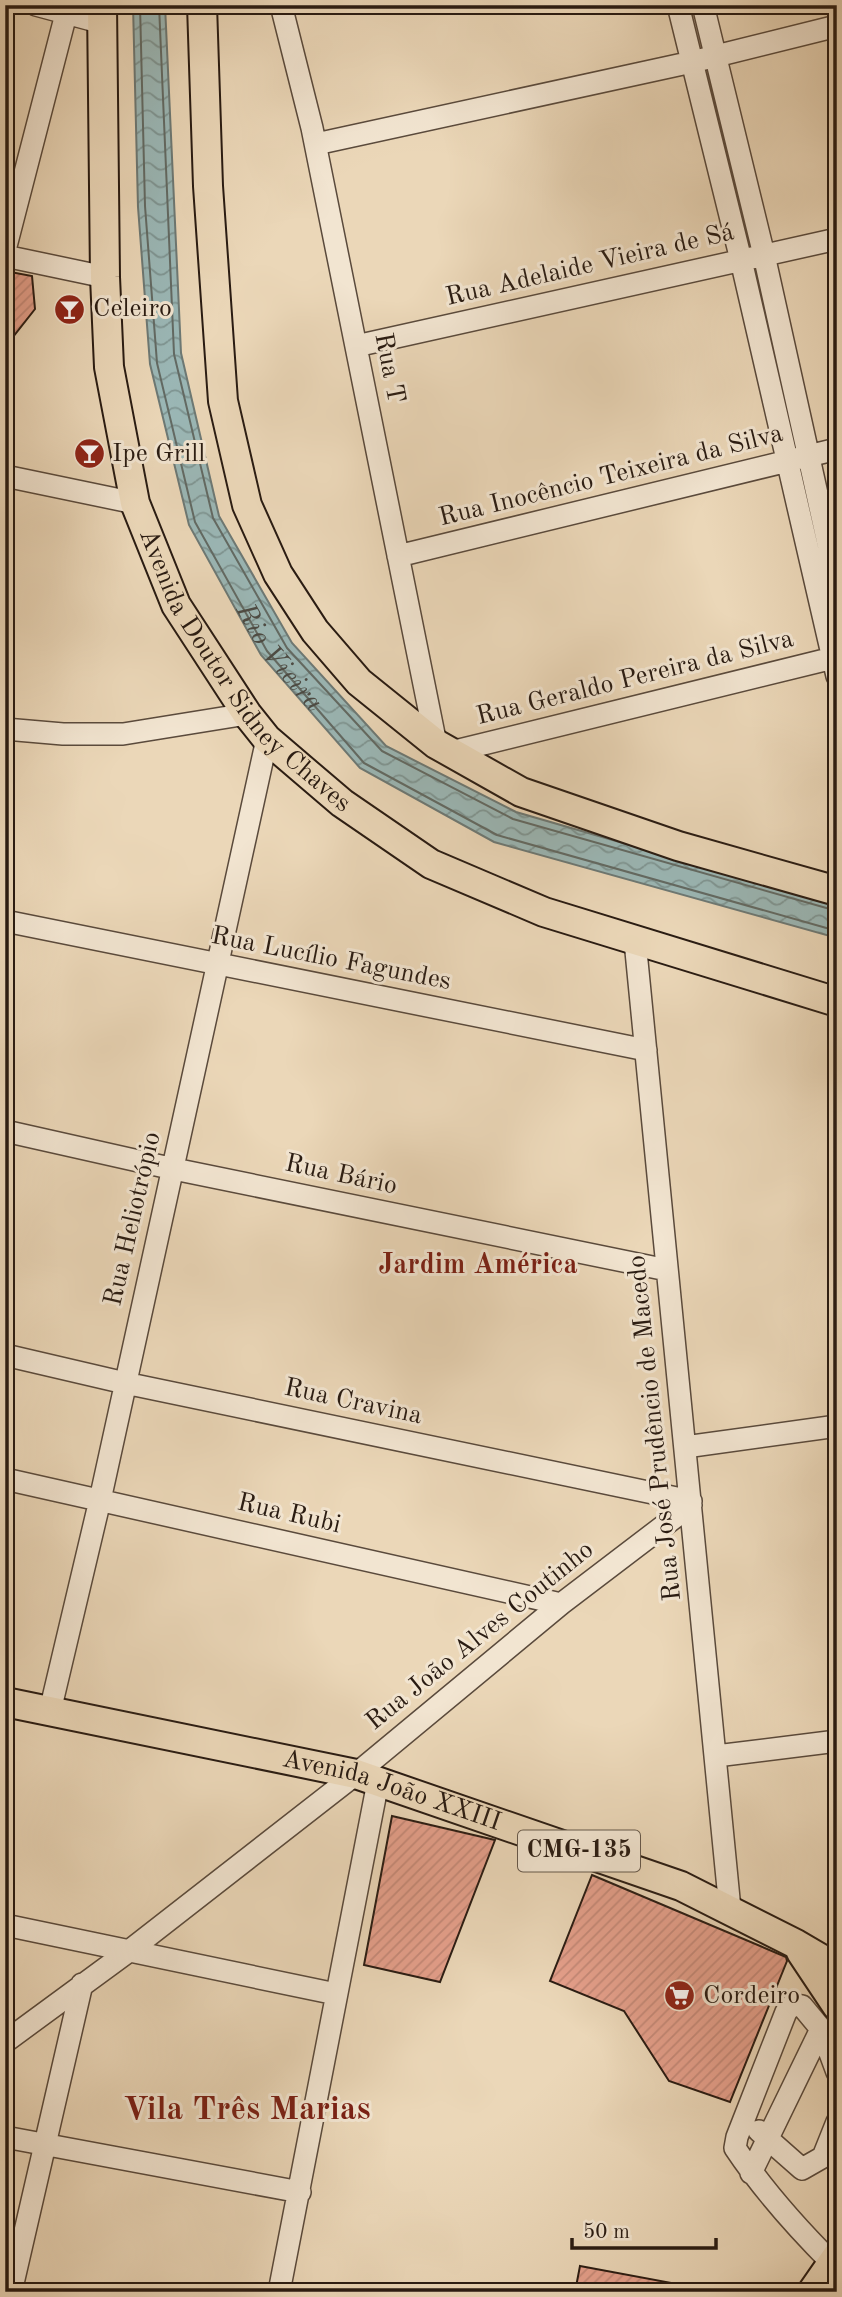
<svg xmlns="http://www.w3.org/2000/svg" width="842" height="2297" viewBox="0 0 842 2297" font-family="'Old Standard TT',serif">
<defs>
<pattern id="water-waves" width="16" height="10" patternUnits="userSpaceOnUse" patternTransform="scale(1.75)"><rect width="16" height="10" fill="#9bb8b7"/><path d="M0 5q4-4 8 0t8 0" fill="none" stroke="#7e9593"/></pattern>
<pattern id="building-hatch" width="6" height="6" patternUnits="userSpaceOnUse" patternTransform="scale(1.75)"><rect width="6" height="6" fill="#e6a08c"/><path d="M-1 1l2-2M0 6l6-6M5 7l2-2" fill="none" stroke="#c58978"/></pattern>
</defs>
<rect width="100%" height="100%" fill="#ebd7b8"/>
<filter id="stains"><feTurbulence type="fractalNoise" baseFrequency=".00286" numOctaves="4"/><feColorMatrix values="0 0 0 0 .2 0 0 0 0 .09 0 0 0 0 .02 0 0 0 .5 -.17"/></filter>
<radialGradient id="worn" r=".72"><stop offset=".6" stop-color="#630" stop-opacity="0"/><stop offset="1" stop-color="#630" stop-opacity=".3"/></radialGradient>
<path fill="url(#water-waves)" stroke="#6d7975" stroke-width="2" d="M133,5H165L181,353L219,516L292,643L386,746L516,812L837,905V938L494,842L360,768L261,655L189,525L150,364L138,207Z"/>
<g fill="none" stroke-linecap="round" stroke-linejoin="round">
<g stroke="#626a64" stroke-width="2">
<path id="s1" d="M140,5L145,206L157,363L195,522L267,651L364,763L497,835L837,931"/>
<path d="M159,5L174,354L213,518L287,648L382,751L513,819L837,911"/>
</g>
</g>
<path fill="url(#building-hatch)" stroke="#291b12" stroke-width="2" d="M5,271L32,276L35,309L5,347Z
M392,1816L495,1840L440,1982L364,1965Z
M592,1875L786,1957L787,1961L730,2102L669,2081L624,2011L550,1981Z
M580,2266L677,2284V2292H575Z"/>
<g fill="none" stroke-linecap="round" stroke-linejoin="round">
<defs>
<path id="minor" d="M36,5L103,23
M281,5L312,128L436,744
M678,5L741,260L837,676
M703,5L764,255L837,584
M316,144L692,62L837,26
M5,250L66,14
M5,256L105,277
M356,346L837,239
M5,476L135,503
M398,556L837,449
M5,729L63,734H123L247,714
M447,753L837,657
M5,921L646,1050
M635,941L730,1909
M5,1131L174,1169L667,1270
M5,1355L125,1383L691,1501
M685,1447L837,1426
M5,1479L561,1604
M50,1711L100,1500L267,739
M716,1756L837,1741
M5,1925L336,1994
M5,2042L129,1951L356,1774L561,1604L691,1505
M759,2131L802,2169L823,2157L837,2122
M5,2137L300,2192
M751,2173L821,2029
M832,2263C797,2228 763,2190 735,2148L737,2137L786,2012L792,2005L802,2006L821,2029L837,2072
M11,2292L82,1984
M279,2292L378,1782"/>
<g id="major">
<path id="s2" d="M102,5L105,277L109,367L135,503L176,605L247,714L267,739L342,803L431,864L544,912L837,1002"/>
<path d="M202,5L208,186L223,401L247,505L278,574L315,631L359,682L436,744L521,792L678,846L837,891"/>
<path id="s3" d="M5,1702L356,1774L681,1886L796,1944L837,1968"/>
<path d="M801,1952L837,2006"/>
<path d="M812,2292L837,2256"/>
</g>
</defs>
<use href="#minor" stroke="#5a4a3c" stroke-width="24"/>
<use href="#major" stroke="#291b12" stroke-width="32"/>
<use href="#minor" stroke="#f2e5d1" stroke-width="21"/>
<use href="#major" stroke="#ebd7b8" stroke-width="28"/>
</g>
<defs>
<symbol id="bar-disc" viewBox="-11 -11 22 22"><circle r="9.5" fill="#8f2418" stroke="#f2e5d1"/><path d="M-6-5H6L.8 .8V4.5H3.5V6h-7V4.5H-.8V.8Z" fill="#fff"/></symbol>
<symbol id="supermarket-disc" viewBox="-11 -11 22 22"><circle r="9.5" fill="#8f2418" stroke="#f2e5d1"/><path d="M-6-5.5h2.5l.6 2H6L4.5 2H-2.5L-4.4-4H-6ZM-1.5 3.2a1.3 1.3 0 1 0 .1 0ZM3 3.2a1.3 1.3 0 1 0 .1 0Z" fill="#fff"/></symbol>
</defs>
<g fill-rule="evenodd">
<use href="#bar-disc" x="52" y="292" width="35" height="35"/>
<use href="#bar-disc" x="72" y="436" width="35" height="35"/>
<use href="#supermarket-disc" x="662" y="1978" width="35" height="35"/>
</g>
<g text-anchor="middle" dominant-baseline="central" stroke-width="6" stroke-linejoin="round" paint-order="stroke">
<rect fill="#f2e5d1" stroke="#65584b" stroke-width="2" x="518" y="1830.5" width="122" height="41" rx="5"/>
<g font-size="24" font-weight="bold" fill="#291b12">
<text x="579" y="1851">CMG-135</text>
</g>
<g font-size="26" fill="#291b12" stroke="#f2e5d1">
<text transform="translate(590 265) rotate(-13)">Rua Adelaide Vieira de Sá</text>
<text transform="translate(389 368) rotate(79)">Rua T</text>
<text transform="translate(611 476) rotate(-14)">Rua Inocêncio Teixeira da Silva</text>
<text stroke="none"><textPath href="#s2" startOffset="704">Avenida Doutor Sidney Chaves</textPath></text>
<text transform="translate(635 678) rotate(-14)">Rua Geraldo Pereira da Silva</text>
<text transform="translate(331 959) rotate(11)">Rua Lucílio Fagundes</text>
<text transform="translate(341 1175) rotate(12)">Rua Bário</text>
<text transform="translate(133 1219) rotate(-77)">Rua Heliotrópio</text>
<text transform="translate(353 1402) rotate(12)">Rua Cravina</text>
<text transform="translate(655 1428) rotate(-96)">Rua José Prudêncio de Macedo</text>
<text transform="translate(289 1514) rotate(13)">Rua Rubi</text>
<text transform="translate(480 1636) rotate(-39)">Rua João Alves Coutinho</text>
<text stroke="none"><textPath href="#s3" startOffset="397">Avenida João XXIII</textPath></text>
</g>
<g font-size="26" fill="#291b12" stroke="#f2e5d1" text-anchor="start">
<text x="93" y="309">Celeiro</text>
<text x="112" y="454">Ipe Grill</text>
<text x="703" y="1996">Cordeiro</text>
</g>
<g font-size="28" font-style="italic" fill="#4b4a44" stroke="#f2e5d1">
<text stroke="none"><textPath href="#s1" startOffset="682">Rio Vieira</textPath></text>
</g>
<g font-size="28" font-weight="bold" fill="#7a1f14" stroke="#f2e5d1">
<text x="478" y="1266">Jardim América</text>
</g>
<g font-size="33" font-weight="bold" fill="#7a1f14" stroke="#f2e5d1">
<text x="247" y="2110">Vila Três Marias</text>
</g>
</g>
<rect width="842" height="2297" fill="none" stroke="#ebd7b8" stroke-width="28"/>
<rect x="7" y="7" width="828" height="2283" fill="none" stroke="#291b12" stroke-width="3.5"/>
<rect x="14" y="14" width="814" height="2269" fill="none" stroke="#291b12" stroke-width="2"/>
<path d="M572 2238v10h144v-10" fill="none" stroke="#291b12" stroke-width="3.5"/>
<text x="583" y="2238" font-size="21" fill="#291b12" stroke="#f2e5d1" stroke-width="5" paint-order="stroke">50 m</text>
<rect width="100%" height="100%" filter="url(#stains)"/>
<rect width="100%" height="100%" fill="url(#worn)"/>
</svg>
